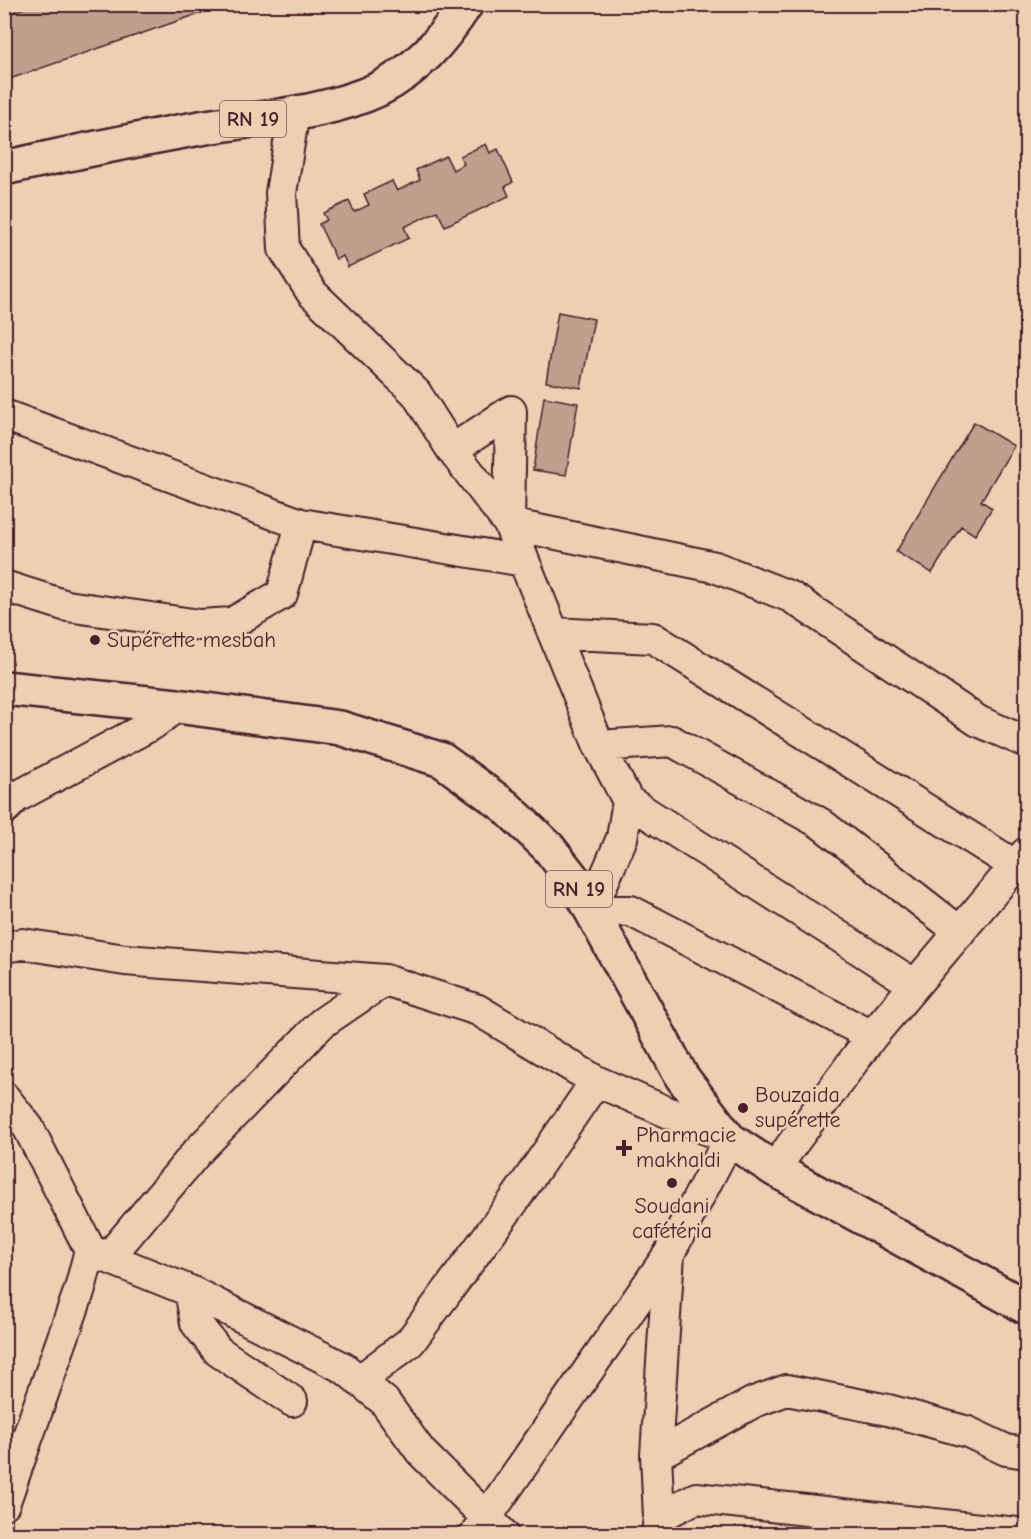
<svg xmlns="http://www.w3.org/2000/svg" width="1031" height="1539" viewBox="0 0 1031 1539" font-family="'Comic Neue',sans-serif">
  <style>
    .building { fill: #bf9f8d; stroke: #4a1f2b; stroke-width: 1.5 }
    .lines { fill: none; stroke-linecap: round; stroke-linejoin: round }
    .minor-casing { stroke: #4a1f2b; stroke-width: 34 }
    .secondary-casing { stroke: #4a1f2b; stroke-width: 38 }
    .primary-casing { stroke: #4a1f2b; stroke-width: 38 }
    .minor { stroke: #edd0b3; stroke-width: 30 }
    .secondary { stroke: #edd0b3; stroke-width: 33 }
    .primary { stroke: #edd0b3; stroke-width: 33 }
    .poi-dot { fill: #4a1f2b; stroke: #edd0b3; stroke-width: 2 }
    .labels { text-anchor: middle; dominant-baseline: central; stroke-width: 5; stroke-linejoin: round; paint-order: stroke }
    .shield { fill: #edd0b3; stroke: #7b5454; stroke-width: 1.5 }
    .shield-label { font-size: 21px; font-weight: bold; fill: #4a1f2b }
    .poi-label { font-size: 22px; fill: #4a1f2b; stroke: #edd0b3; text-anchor: start }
  </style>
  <rect width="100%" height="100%" fill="#edd0b3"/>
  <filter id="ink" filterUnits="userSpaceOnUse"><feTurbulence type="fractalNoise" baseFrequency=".0167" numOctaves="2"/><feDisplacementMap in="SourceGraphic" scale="12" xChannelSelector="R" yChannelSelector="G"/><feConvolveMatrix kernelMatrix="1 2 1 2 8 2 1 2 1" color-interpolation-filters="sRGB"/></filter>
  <g filter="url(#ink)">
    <path class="building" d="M36 4H227L4 81V15Z
      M486 144 490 153 498 149 513 182 505 187 509 196 445 226 437 211 404 227 409 238 348 267 343 256 336 259 319 224 327 220 323 213 349 201 354 212 369 205 364 194 392 181 397 191 420 180 416 170 446 156 453 170 464 164 460 156Z
      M558 312 594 319 581 388 546 382Z
      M544 397 578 403 566 475 533 470Z
      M974 422 1014 446 981 501 992 508 975 535 961 526 932 573 896 552Z"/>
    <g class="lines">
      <g class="minor-casing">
        <path id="minor" d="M294 112 281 193 284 249 312 293 416 393 452 450
          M511 411 509 524 452 450Z
          M4 415 301 524 524 561
          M4 586 67 606 200 625 232 623 282 594 301 524
          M553 633 653 638 1016 866 1026 869
          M599 746 672 741 820 823 960 932
          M11 800 153 724 177 706
          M628 801 622 838 591 910 631 911 872 1036
          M4 947 23 944 125 960 385 980 322 1023 198 1151 108 1258
          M385 980 478 1010 596 1081 729 1139 669 1254 475 1534
          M915 985 628 801 599 746 509 524 715 567 791 597 978 721 1026 742
          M4 1097 28 1127 90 1250 80 1289 4 1504
          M774 1169 872 1036 1026 853
          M91 1251 190 1291 344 1368 384 1401 421 1452 503 1534
          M190 1291 196 1323 218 1351 292 1401
          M359 1381 410 1342 513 1202 596 1081
          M656 1455 754 1402 787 1390 888 1410 968 1432 1006 1450 1026 1453
          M659 1517 696 1498 1026 1534
          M657 1534 659 1517 656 1455 669 1254"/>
      </g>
      <g class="secondary-casing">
        <path id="secondary" d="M4 794 11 800 4 807"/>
      </g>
      <g class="primary-casing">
        <path id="primary" d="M4 168C71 153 138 139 206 127 261 118 329 113 379 89 418 69 442 41 466 4
          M4 688 177 706 340 728 442 760 505 806 548 847 577 884 682 1077 729 1139 774 1169 1026 1307"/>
      </g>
      <use href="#minor" class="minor"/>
      <use href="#secondary" class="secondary"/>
      <use href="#primary" class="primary"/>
    </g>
  </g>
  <g class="poi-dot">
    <circle cx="95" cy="640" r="6"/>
    <circle cx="743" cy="1108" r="6"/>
    <path d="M621 1139h6v6h6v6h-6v6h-6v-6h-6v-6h6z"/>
    <circle cx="672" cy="1183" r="6"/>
  </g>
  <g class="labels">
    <g class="shield">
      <rect x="220" y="101" width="66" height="36" rx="4.5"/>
      <rect x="546" y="871" width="66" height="36" rx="4.5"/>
    </g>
    <g class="shield-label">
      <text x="253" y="119">RN 19</text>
      <text x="579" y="889">RN 19</text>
    </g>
    <g class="poi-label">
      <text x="107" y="640">Supérette mesbah</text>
      <text x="755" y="1095">Bouzaida<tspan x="755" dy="25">supérette</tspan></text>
      <text x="636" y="1135">Pharmacie<tspan x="636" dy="25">makhaldi</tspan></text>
      <text x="672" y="1206" text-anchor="middle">Soudani<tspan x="672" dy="25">cafétéria</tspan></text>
    </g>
  </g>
  <rect width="1031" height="1539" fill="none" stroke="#edd0b3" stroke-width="24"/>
  <rect x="12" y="12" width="1007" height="1515" fill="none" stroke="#4a1f2b" stroke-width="2" filter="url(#ink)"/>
</svg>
